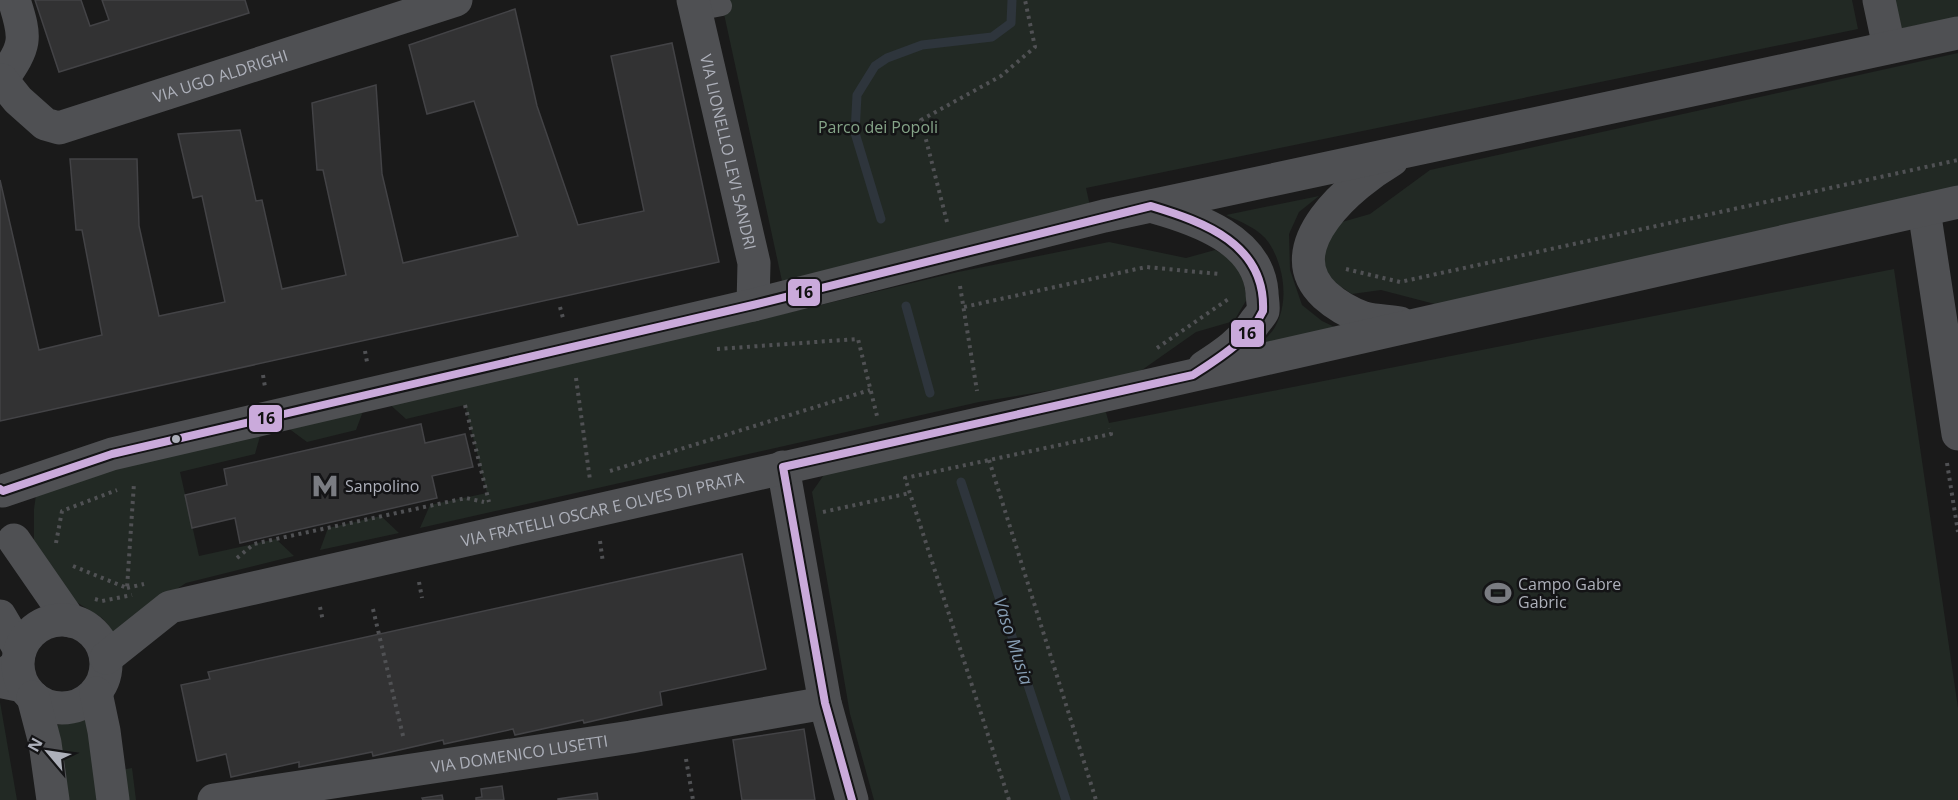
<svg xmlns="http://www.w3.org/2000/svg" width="1958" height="800" viewBox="0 0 1958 800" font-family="'Open Sans',sans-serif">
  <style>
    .green { fill: #222924 }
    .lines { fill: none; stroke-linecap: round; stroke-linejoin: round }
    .stream { stroke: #2e353c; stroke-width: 9 }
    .building { fill: #323233; stroke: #434346; stroke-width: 1.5 }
    .path { stroke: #505154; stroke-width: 4; stroke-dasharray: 3 4.5; stroke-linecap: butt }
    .service { stroke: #4f5053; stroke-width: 20 }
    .minor { stroke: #4f5053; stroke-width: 33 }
    .bus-1-casing { stroke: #141416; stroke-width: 12 }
    .bus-1 { stroke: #caaadb; stroke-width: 8 }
    .bus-dot { fill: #adb0ba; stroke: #141416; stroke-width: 2 }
    .labels { text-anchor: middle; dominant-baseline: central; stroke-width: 5; stroke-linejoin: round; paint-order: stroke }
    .street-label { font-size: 16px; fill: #adb0ba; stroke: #141416 }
    .park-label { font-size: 16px; fill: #85a488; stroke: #141416 }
    .poi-label { font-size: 16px; fill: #adb0ba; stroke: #141416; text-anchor: start }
    .water-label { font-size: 18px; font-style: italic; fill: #869db3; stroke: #141416 }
    .line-badge { stroke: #141416; stroke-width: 2 }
    .pale-badge-label { font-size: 16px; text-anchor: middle; font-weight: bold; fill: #111 }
  </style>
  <rect width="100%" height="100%" fill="#1a1a1a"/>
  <path class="green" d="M721 0H1852L1858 29 1086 188 1090 206 782 281Z
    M1893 0H1958V17L1899 29Z
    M1958 53V192L1454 309 1381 290 1352 294C1329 279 1322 274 1323 245L1342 222 1370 214 1430 170Z
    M1319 196 1299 212 1289 234 1290 270 1302 305 1322 321 1343 331 1254 350C1261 342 1272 334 1276 325 1289 301 1284 266 1269 243 1260 229 1241 222 1226 215Z
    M1109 242 1186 258 1215 250 1240 264 1247 299 1234 321 1196 332 1132 377 979 402 420 528 430 505 487 493 465 405 406 419 386 401 733 326 958 272Z
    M1894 269 1958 708V800H874L850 714 812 492 828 469 1105 409 1109 423Z
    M365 406 356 430 307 442 284 425Z
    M262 429 255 454 180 472 199 556 276 539 294 556 186 583 152 605 117 636 102 618 57 590 34 544V509L36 495 106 465Z
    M381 516 399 533 320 550 328 528Z
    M0 702 17 800H0Z
    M89 717 100 800H65L54 726Z
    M132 768 136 800H120L116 771Z"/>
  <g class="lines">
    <path class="stream" d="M881 219 855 133 857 95 875 66 887 58 922 45 992 37 1011 23 1012 0
      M906 306 930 393
      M961 482 1066 800"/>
  </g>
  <path class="building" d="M35 0H81L90 26 109 20 102 0H245L249 13 59 72Z
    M515 9 537 106 578 225 644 211 611 56 672 43 719 262 0 421V180L39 350 102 335 82 230H76L70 159H137L139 226 159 316 225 302 202 196 193 198 178 134 240 130 256 201 262 200 282 289 346 275 323 170H317L312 103 376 85 382 174 403 263 518 236 474 101 427 114 409 45Z
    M421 424 425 443 465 434 473 467 432 476 437 498 240 543 235 518 192 528 185 495 227 485 224 469Z
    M742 554 766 669 660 692 662 705 584 723 583 720 515 735 513 729 444 744 443 740 373 756 372 752 299 767V762L231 777 226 754 197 761 181 685 210 679 208 672Z
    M804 729 815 800H742L733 740Z
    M502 786 504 800H476V798L482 797 481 789Z
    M597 793 598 800H558V799Z
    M442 795 443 800H423L422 798Z"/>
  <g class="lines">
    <path class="path" d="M947 222 921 120 1001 76 1035 47 1025 0
      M1346 269 1400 282 1958 160
      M960 286 977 391
      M560 307 563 318
      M964 307 1146 267 1219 274
      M1157 348 1230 298
      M717 349 858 339 877 416
      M365 351 367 362
      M263 375 265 387
      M576 378 590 480
      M465 405 489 502
      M989 460 1096 800
      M1947 463 1958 532
      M610 471 870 390
      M823 512 910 493
      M600 541 603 563
      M56 543 62 511 117 490
      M237 558 254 544 276 539 466 498 484 502
      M73 566 127 588 134 483
      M419 582 422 598
      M127 588 144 584
      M95 599 102 601 132 595
      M320 607 323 621
      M373 609 404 740
      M686 759 693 800
      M1009 800 905 478 1111 434 1110 428"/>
    <path class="service" d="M696 11 722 6
      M0 670 19 655
      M0 688 29 694"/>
    <g class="minor">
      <path id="s1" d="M693 0 754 263 753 305"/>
      <path d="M1879 0 1889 47"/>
      <path d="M2 80C26 45 27 40 14 0"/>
      <path id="s2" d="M0 81 2 80 18 100 45 124 59 128 456 0"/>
      <path d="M1392 160C1353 183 1274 247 1325 295 1335 304 1350 313 1364 318 1375 321 1388 321 1400 323"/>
      <path d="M1154 207C1197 219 1258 240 1262 292 1262 298 1264 306 1263 311 1262 314 1257 319 1255 322 1242 342 1224 354 1204 367"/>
      <path d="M1924 210 1958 434"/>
      <path d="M783 467 825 703 852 800"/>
      <path d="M3 491 112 454 753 305 1104 216 1958 33"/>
      <path d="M14 540 70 621"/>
      <path d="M0 616 20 650"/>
      <circle cx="62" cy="664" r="44"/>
      <path id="s3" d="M106 658 170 607 1958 202"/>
      <path d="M96 693 104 731 113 800"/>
      <path d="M33 697 45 743 53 800"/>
      <path id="s4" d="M214 800 631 737 825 703"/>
    </g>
    <g class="bus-1-casing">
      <path id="bus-1" d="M0 489 3 491 112 454 753 305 1151 206C1204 222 1266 244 1263 311 1249 340 1219 358 1193 375L783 467 825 703 852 800"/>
    </g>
    <use href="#bus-1" class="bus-1"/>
  </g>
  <defs>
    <g id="metro-bare" transform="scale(2.07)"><path d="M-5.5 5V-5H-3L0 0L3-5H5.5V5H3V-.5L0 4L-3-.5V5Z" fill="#7a7c82" stroke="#141416" stroke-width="2.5" paint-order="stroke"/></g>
    <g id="stadium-bare" transform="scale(2.07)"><path d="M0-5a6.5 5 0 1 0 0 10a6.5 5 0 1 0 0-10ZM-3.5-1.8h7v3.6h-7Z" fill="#7a7c82" stroke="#141416" stroke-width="2.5" paint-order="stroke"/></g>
  </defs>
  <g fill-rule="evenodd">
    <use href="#metro-bare" x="325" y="486"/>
    <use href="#stadium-bare" x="1498" y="593"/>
  </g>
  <circle class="bus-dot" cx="176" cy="439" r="5"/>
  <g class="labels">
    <g class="street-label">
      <text stroke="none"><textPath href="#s2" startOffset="248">VIA UGO ALDRIGHI</textPath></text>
      <text stroke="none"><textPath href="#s1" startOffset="156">VIA LIONELLO LEVI SANDRI</textPath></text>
      <text stroke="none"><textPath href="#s3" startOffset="525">VIA FRATELLI OSCAR E OLVES DI PRATA</textPath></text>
      <text stroke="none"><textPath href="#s4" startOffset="309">VIA DOMENICO LUSETTI</textPath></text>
    </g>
    <g class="park-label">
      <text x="878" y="127">Parco dei Popoli</text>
    </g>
    <g class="poi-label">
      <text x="345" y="486">Sanpolino</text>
      <text x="1518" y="584">Campo Gabre<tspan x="1518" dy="18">Gabric</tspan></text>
    </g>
    <g class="water-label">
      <text transform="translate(1014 641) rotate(72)">Vaso Musia</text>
    </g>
  </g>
  <g class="line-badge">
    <rect x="787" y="278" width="34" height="29" rx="6" fill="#caaadb"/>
    <rect x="1230" y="319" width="35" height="29" rx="6" fill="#caaadb"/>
    <rect x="248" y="404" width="35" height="29" rx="6" fill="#caaadb"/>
  </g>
  <g class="pale-badge-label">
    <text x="804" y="298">16</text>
    <text x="1247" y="339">16</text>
    <text x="266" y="424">16</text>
  </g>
  <g transform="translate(48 752) rotate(299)" stroke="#141416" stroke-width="4.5" paint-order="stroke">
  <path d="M0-4.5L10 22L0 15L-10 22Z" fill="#adb0ba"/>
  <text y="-9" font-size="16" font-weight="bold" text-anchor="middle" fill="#adb0ba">N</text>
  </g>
</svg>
